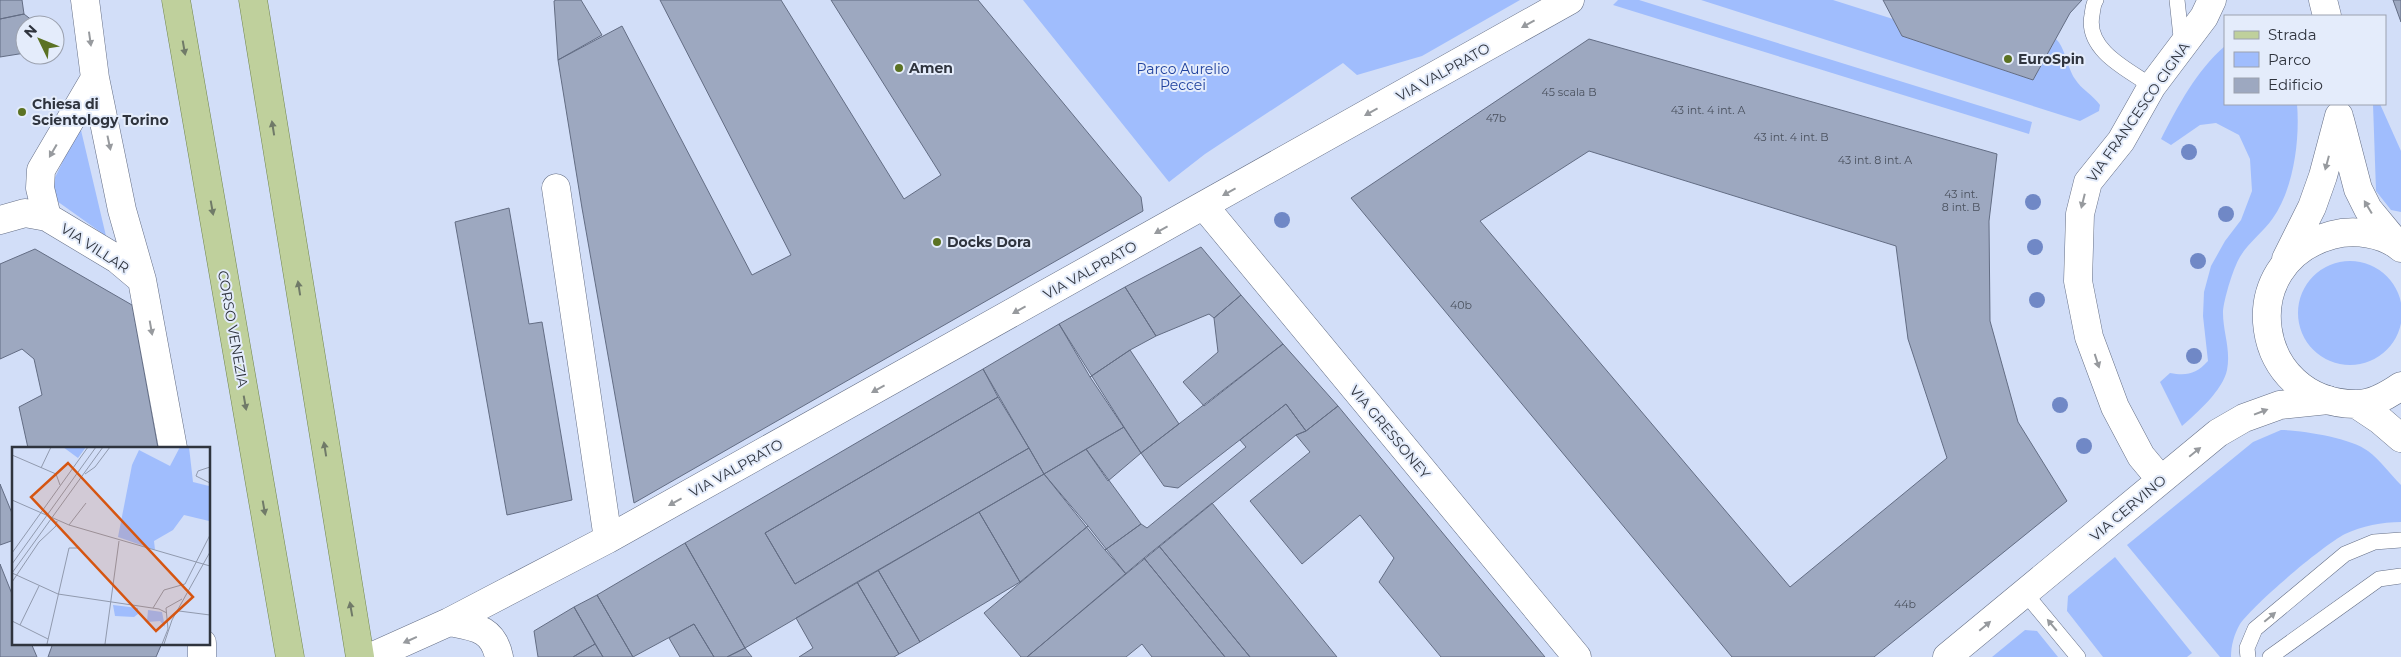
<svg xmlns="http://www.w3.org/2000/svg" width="2401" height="657" viewBox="0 0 2401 657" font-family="Montserrat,sans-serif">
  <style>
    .green { fill: #a0bdfd }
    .building { fill: #9da8c0; stroke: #636d84; fill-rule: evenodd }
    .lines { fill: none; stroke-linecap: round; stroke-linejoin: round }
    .lane-casing { stroke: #656f86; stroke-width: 16 }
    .street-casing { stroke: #656f86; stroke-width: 29 }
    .secondary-casing { stroke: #656f86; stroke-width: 29 }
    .primary-casing { stroke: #718550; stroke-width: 29 }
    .lane { stroke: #fff; stroke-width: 15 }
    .street { stroke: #fff; stroke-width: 28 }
    .secondary { stroke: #fff; stroke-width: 28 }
    .primary { stroke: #bfd09c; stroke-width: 28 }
    .tree { fill: #7088c6 }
    .oneway { fill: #979a9e }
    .oneway2 { fill: #707a68 }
    .poi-dot { fill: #5b7223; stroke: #e4ecfb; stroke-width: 2 }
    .labels { text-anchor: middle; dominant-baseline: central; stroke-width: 4; stroke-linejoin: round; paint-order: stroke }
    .number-label { font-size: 11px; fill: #4a515e }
    .poi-label { font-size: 14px; font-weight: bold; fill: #2f343e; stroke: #e4ecfb; text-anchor: start }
    .park-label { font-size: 14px; fill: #20429e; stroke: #e4ecfb }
    .street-label { font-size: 14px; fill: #2f343e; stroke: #e4ecfb }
    .inset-road { fill: none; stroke: #919aae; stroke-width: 1 }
    .view { fill: #d65511; fill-opacity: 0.15; stroke: #d65511; stroke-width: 2.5 }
    .inset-edge { fill: none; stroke: #2f343e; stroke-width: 2.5 }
  </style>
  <rect width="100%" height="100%" fill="#d2def8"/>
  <path class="green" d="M1023 0H1520L1422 56 1357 75 1343 63 1205 154 1169 182Z
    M1618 0H1639L2032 122 2029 134 1613 5Z
    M1701 0H1833L1893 19 1902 36 2033 80 2056 39C2065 47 2067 67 2075 79 2081 89 2093 95 2100 105L2099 111 2080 121Z
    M2225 46V104H2297C2300 139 2294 188 2273 218 2261 235 2244 245 2236 265 2231 276 2223 303 2223 313 2223 332 2231 350 2227 370 2223 390 2197 413 2182 426L2160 382 2170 373C2187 376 2196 374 2208 361L2203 316 2204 292 2211 266 2225 241 2241 220 2252 191 2250 159 2239 135 2216 123 2200 125 2171 145 2161 139C2178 106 2196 71 2225 46Z
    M2373 104H2380L2401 151V212L2391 210 2376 191Z
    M80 126 106 236 47 194Z
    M2298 313a52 52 0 1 1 104 0a52 52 0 1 1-104 0Z
    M2281 430C2301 430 2352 438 2368 451 2380 460 2390 474 2401 485V522C2382 522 2362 526 2345 534 2322 546 2255 603 2240 624 2234 635 2231 645 2231 657H2220L2127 545 2253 442Z
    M2115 557 2192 653 2187 657H2103L2067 611 2068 596Z
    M2025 630 2037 631 2058 657H1992Z"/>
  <path class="building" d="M0 0H22L24 14 0 19Z
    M556 0H581L602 35 558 60 554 1Z
    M660 0H781L904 199 941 175 831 0H978L1141 197 1143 211 634 503 582 208 558 60 622 26 752 275 791 255Z
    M1883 0H2082L2070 13 2033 80 1902 36Z
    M2393 0H2401V22Z
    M24 14 38 25H25V53L0 57V19Z
    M1589 39 1997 154 1989 221 1990 321 2018 422 2067 501 1874 657H1732L1351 198ZM1589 151 1896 246 1908 339 1947 458 1790 587 1480 221Z
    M509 208 529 324 542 322 572 500 507 515 455 222Z
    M1201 247 1241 295 1214 318 1209 314 1156 336 1125 287Z
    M35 249 132 305 158 448H28L19 407 42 395 34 359 22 349 0 359V264Z
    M1125 287 1156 336 1130 350 1090 377 1059 324Z
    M1241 295 1283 344 1204 406 1183 382 1218 352 1214 318Z
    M1059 324 1124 427 1044 474 983 369Z
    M1283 344 1338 406 1306 431 1286 404 1178 488 1164 486 1141 453Z
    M1130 350 1179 424 1141 453 1090 377Z
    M983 369 998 397 765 533 795 584 1029 448 1044 474 745 648 685 543Z
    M998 397 1029 448 795 584 765 533Z
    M1286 404 1306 431 1296 435 1126 574 1105 550 1141 524 1147 528 1246 447 1240 440Z
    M1338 406 1545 657H1441L1379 582 1394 558 1360 515 1302 564 1250 501 1310 452 1296 435 1306 431Z
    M1124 427 1141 453 1108 481 1086 449Z
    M1086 449 1141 524 1105 550 1044 474Z
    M1044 474 1088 526 1020 582 979 512Z
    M0 484 14 518V540L0 545Z
    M1212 503 1337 657H1250L1159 546Z
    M979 512 1020 582 920 642 878 570Z
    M1088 526 1126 574 1027 657H1021L984 613Z
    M685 543 745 648 727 657H714L694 624 633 657 597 595Z
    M1159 546 1250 657H1225L1144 558Z
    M1144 558 1225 657H1152L1142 644 1126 657H1027Z
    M0 564 14 599V643H31L37 657H0Z
    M878 570 920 642 899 654 857 582Z
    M857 582 899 654 894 657H799L813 648 796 618Z
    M597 595 633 657H603L574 607Z
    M574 607 595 644 573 657H538L534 631Z
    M694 624 714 657H680L669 638Z
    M53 643H162L156 657H48Z
    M595 644 603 657H573Z
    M745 648 752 657H727Z"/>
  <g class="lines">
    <g class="lane-casing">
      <path id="lane" d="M2096 0C2093 4 2093 9 2092 15 2085 50 2128 70 2152 86
        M2177 0 2182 46
        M2025 593 2078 657
        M2248 657 2247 648 2255 629 2345 554 2374 542 2401 540
        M2270 657 2379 579 2401 576"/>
    </g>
    <g class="street-casing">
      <path id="street" d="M85 0 95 78 122 210 142 280 173 448
        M556 188 608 539
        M1204 206 1577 657
        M47 217 40 188 41 170 95 78
        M0 220 25 213 47 217 117 259 142 280
        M2161 480 2141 456 2115 407 2089 337 2078 281 2080 214 2088 182 2121 141 2152 86 2204 17 2212 0
        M449 622C475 627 493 628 499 657
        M202 643V657
        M371 657 449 622 608 539 1570 0
        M1947 657 2218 433 2244 418 2280 405 2328 400"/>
    </g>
    <g class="secondary-casing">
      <path id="secondary" d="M2323 0 2327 16
        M2340 120 2358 189 2368 209 2397 244
        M2401 248C2384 233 2354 229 2332 235 2232 262 2253 403 2355 404 2372 405 2388 395 2401 386
        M2286 259 2312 207 2323 176 2339 116
        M2356 404 2380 420 2401 438"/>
    </g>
    <g class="primary-casing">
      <path id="primary" d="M176 0 290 657
        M253 0 360 657"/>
    </g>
    <use href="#lane" class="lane"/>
    <use href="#street" class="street"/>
    <use href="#secondary" class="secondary"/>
    <use href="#primary" class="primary"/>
  </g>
  <g class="tree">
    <circle cx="2189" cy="152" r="8"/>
    <circle cx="2033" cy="202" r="8"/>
    <circle cx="2226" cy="214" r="8"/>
    <circle cx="1282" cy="220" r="8"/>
    <circle cx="2035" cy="247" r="8"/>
    <circle cx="2198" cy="261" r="8"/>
    <circle cx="2037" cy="300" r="8"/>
    <circle cx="2194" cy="356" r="8"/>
    <circle cx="2060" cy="405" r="8"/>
    <circle cx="2084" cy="446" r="8"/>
  </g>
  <defs><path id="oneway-solid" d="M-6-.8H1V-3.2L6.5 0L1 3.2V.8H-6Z" transform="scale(1.25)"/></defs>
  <g class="oneway">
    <use href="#oneway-solid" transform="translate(1528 24) rotate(151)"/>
    <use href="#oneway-solid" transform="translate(90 39) rotate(82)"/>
    <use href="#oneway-solid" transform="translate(1371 112) rotate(151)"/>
    <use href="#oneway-solid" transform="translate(109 143) rotate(78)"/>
    <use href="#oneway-solid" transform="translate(53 151) rotate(120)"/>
    <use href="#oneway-solid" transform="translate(2327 163) rotate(105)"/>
    <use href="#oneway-solid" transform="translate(1229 192) rotate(151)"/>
    <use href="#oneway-solid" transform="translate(2083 201) rotate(104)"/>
    <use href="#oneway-solid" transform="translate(2368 207) rotate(-121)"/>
    <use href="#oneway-solid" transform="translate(1161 230) rotate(151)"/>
    <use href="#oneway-solid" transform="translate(1019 310) rotate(151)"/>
    <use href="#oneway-solid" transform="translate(151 328) rotate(80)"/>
    <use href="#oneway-solid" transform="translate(2097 361) rotate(72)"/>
    <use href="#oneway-solid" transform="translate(878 389) rotate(151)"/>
    <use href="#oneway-solid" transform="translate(2261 412) rotate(-21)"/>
    <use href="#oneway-solid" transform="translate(2195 452) rotate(-39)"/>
    <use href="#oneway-solid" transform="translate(675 502) rotate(151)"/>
    <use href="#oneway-solid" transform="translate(2270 617) rotate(-40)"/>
    <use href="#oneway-solid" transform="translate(2052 625) rotate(-130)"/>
    <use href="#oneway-solid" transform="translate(1985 626) rotate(-40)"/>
    <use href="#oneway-solid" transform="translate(410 640) rotate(156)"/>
  </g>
  <g class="oneway2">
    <use href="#oneway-solid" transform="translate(184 48) rotate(80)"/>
    <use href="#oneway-solid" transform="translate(273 128) rotate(-99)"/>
    <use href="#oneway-solid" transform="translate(212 208) rotate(80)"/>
    <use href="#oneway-solid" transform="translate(299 288) rotate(-99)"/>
    <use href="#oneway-solid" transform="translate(245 403) rotate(80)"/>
    <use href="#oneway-solid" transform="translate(325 449) rotate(-99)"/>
    <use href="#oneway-solid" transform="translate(264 508) rotate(80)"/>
    <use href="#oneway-solid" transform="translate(351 609) rotate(-100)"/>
  </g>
  <g class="poi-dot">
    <circle cx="2008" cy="59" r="5"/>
    <circle cx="899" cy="68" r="5"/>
    <circle cx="22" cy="112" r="5"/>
    <circle cx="937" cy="242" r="5"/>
  </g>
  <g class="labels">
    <g class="number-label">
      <text x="1569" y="92">45 scala B</text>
      <text x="1708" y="110">43 int. 4 int. A</text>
      <text x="1496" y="118">47b</text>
      <text x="1791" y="137">43 int. 4 int. B</text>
      <text x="1875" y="160">43 int. 8 int. A</text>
      <text x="1961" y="194">43 int.<tspan x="1961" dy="13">8 int. B</tspan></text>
      <text x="1461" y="305">40b</text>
      <text x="1905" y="604">44b</text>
    </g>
    <g class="poi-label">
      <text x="2018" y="59">EuroSpin</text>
      <text x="909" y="68">Amen</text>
      <text x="32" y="104">Chiesa di<tspan x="32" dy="16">Scientology Torino</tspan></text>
      <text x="947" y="242">Docks Dora</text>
    </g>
    <g class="park-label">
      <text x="1183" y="69">Parco Aurelio<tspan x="1183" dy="16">Peccei</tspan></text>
    </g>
    <g class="street-label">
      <text transform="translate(1443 72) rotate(-29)">VIA VALPRATO</text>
      <text transform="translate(2138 112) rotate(-55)">VIA FRANCESCO CIGNA</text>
      <text transform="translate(95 248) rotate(33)">VIA VILLAR</text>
      <text transform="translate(1090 270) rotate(-29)">VIA VALPRATO</text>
      <text transform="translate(233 329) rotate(80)">CORSO VENEZIA</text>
      <text transform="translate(1390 432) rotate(50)">VIA GRESSONEY</text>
      <text transform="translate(736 468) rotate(-29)">VIA VALPRATO</text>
      <text transform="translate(2128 508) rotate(-40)">VIA CERVINO</text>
    </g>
  </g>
  <g transform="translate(12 447)">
    <rect width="198" height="198" fill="#d2def8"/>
    <path d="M51 0H74L66 11ZM168 0H177L181 35 197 39V74L172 68 161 83 142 94 143 103 106 90 120 18 127 3 158 19ZM101 158 126 161V167L122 170 103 169ZM136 163 150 165 153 180 148 174 135 175Z" fill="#a0bdfd"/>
    <path class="inset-road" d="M0 8 44 27 48 38M198 20 186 24 184 29 198 36M29 21 39 0M73 27 83 20 98 0M0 53 57 78 198 119M57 78 74 56M0 106 76 0M0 117 84 0M0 126 46 147 147 162 155 166M0 126 91 0M0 135 27 95 44 79 45 74M141 161 152 143 173 137 198 88M167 164 198 168M0 174 36 192M8 178 27 139M35 197 57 101H67M93 197 107 94M150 197 156 182 154 161 170 152M152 197 160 173 198 105"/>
    <path class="view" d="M56 16 181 150 144 184 19 50Z"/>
    <rect width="198" height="198" class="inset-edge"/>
  </g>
  <rect x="2224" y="15" width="162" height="90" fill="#e4ecfb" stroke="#9ca2af"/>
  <rect x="2234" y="31" width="25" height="8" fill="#bfd09c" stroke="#9ca2af"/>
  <text x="2268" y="40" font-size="15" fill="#2f343e">Strada</text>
  <rect x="2234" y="52" width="25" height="15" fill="#a0bdfd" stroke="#9ca2af"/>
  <text x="2268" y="65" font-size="15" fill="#2f343e">Parco</text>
  <rect x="2234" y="78" width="25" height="15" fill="#9da8c0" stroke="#9ca2af"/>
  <text x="2268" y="90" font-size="15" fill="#2f343e">Edificio</text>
  <g transform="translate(40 40) rotate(313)"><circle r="24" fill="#e4ecfb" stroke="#9ca2af"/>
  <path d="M0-4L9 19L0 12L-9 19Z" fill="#5b7223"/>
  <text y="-8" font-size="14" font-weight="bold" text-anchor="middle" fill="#2f343e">N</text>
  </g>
</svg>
